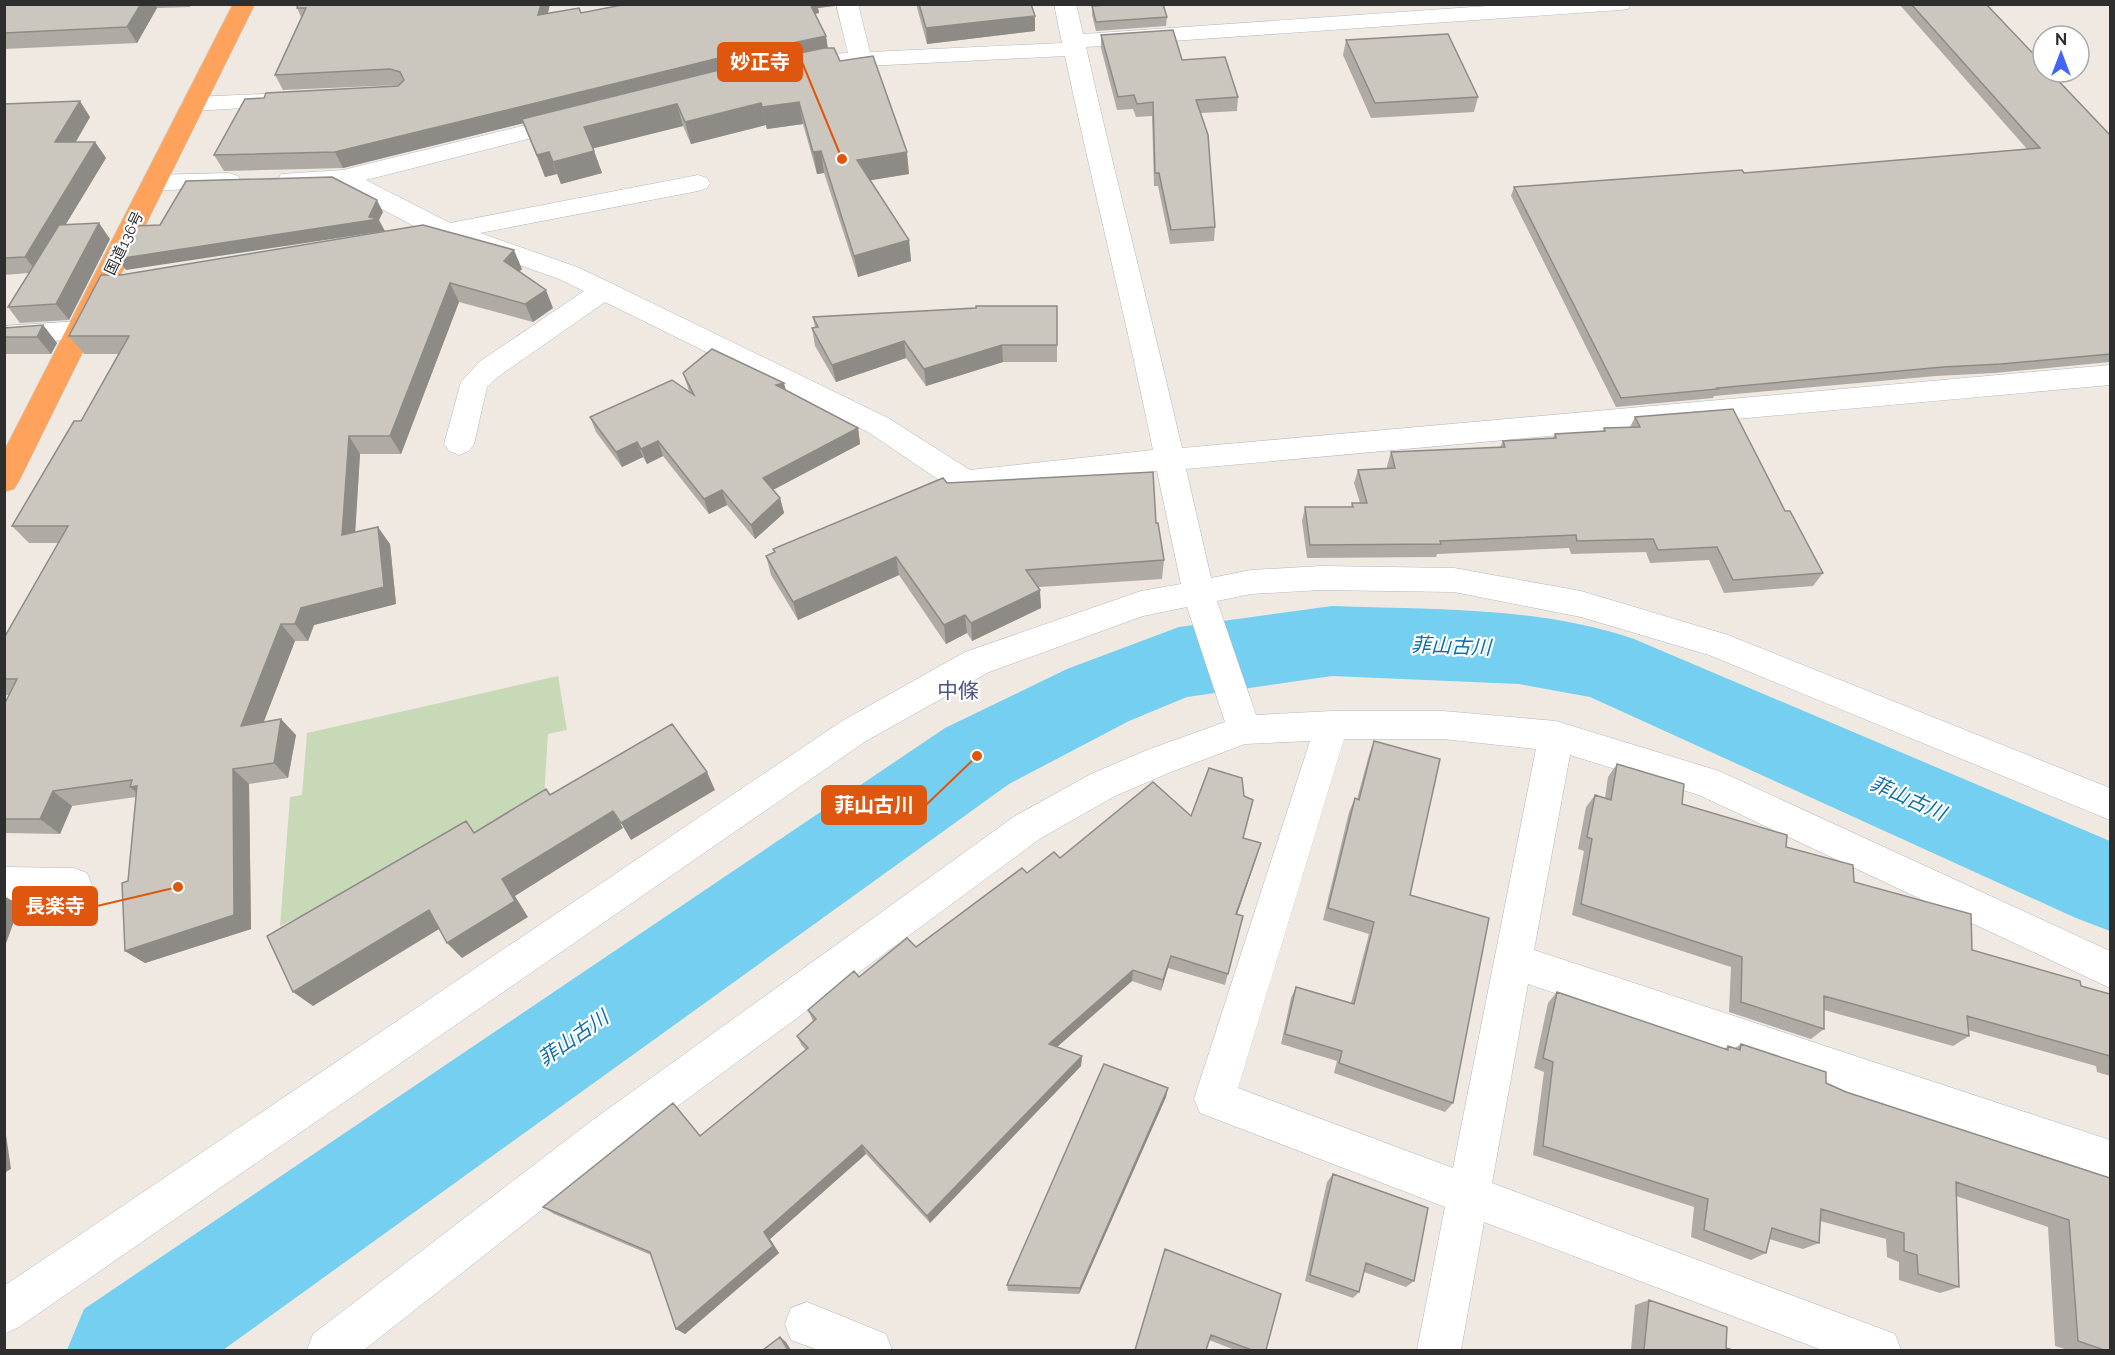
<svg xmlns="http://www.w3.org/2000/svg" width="2115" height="1355" viewBox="0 0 2115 1355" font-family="Raleway,'Noto Sans JP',sans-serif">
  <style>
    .cemetery { fill: #c8d9b8 }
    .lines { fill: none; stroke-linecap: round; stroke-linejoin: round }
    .river { fill: #75cff0; fill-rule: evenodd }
    .minor-casing { stroke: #b4b7c1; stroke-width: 1 }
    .highway-casing { stroke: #c9c9c9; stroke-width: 1 }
    .minor { fill: #fff; fill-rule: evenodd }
    .highway { fill: #ffa35c; fill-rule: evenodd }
    .wall { fill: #afaba4 }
    .shaded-wall { fill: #8e8b86 }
    .building { fill: #cbc7bf; stroke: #8e8b86; stroke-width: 1.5 }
    .labels { text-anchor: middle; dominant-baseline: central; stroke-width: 4.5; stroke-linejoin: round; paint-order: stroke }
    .far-street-label { font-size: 15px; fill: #2e2e2e; stroke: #fff }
    .water-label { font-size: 20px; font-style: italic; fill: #0d6fa3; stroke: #fff }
    .quarter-label { font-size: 21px; fill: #4d5680; stroke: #fff }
    .leader { fill: none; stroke: #df570e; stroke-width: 2 }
    .callout-dot { fill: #df570e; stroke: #fff; stroke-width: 2 }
    .callout { fill: #df570e; stroke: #df570e; stroke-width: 2 }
    .callout-label { font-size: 20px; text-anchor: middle; font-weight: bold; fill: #fff }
  </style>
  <rect width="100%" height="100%" fill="#efe9e1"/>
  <path class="cemetery" d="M558 676 567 730 548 734 544 799 280 926 290 797 302 795 307 733Z"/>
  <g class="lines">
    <path class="river" d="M1332 606C1432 610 1537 606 1634 639L2110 841V931L2076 918 1590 697 1519 684 1332 676 1187 697 1129 721 1009 784 223 1350H67L84 1309 945 728 1067 669 1179 627Z"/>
    <g class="minor-casing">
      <path id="minor" d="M836 4H858L870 52 1062 43 1054 4H1076L1083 34 1516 4H1630L1628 9 1620 10 1086 47C1116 181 1151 314 1182 448L2110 365V385L1186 469 1211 578 1251 570 1321 566 1454 568 1581 591 1728 635 2110 788V820L1709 655 1581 617 1454 592 1321 590 1251 594 1217 601 1256 715 1332 711H1443L1556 721 1719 771 2110 951V988L1699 795 1570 755 1534 950 2110 1140V1181L1528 984 1492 1183 1879 1328 1895 1334 1901 1350H1822L1484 1222 1461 1350H1417L1445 1207 1200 1113 1194 1099 1310 741 1245 744 1171 772 1115 796 1041 838 618 1150 364 1350H307L313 1334 590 1122 1015 816 1091 774 1147 750 1225 722 1187 607 1143 616 989 672 866 741 19 1327 4 1334V1286L842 721 965 652 1141 591 1181 584 1157 471 968 492 942 482 868 432 605 302 499 376 487 387 474 444 469 451 459 455 449 451 444 444 461 382 479 362 584 291 559 279 425 232 339 186 290 187 281 184 278 179 281 174 343 170 571 114 579 116 583 121 579 126 366 180 450 223 698 175 707 178 710 183 707 188 698 191 480 233 577 267 613 284 888 418 970 470 1153 450C1126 318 1093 188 1065 56L827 68 796 74 788 72 785 67 788 62 827 54 848 53ZM1344 739H1443L1536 749 1453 1168 1238 1088Z
        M287 93 295 95 299 100 295 105 193 111 185 109 181 104 185 99 193 97Z
        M229 173 238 176 241 181 238 186 153 191 144 188 141 183 144 178 153 175Z
        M81 321 91 323 95 330 91 337 81 339 4 344V326Z
        M4 867 74 868 87 873 92 885 87 897 74 902 4 901Z
        M807 1302 886 1334 892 1350H818L791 1340 785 1324 791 1308Z"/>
    </g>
    <g class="highway-casing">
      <path id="highway" d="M233 4H255L19 481 14 489 4 492V451Z"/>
    </g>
    <use href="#minor" class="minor"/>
    <use href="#highway" class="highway"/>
  </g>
  <path class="wall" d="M4 4H192L190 7 157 8 137 43 4 49Z
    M550 4 548 14 834 6 818 8 819 13 815 14 826 36 828 48 840 61 909 174 870 180 909 240 911 261 858 277 824 173 817 174 803 124 767 129 766 125 691 144 683 126 593 148 602 173 561 184 557 174 545 177 523 123 343 168 224 171 214 155 264 98 399 85 283 90 275 75 301 17 297 8Z
    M916 4H1031L1035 16V31L927 44Z
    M1899 4H1986L2110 135V362L1994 373 1936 376 1714 396 1713 398 1616 407 1511 196 1514 187 1744 173 2027 149Z
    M1092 6 1167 17 1166 26 1096 31 1092 15Z
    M1101 35 1182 60 1238 97 1237 111 1201 113 1215 227 1214 241 1170 244 1158 186H1154L1152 116 1136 117 1133 109 1117 110 1101 48Z
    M1346 40 1478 97 1474 112 1371 118 1343 55Z
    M4 104 90 117 76 142H95L106 158 65 225 110 239 69 320 20 323 8 307 29 273 4 275Z
    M522 269 519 271 553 308 533 322 459 302 401 454H360L355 532 390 544 396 604 314 625 308 641H295L263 722 296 735 288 778 249 784 251 929 145 963 125 951 128 881 136 797 72 806 60 834 4 833V705L9 695H4V638L58 543H29L12 526 81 421 118 354H84L69 336Z
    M1057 306V362H1003L926 386 906 358 836 382 815 346 812 328H815L813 317Z
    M43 325 57 343 51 354H4V328Z
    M683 373 786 391 858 428 860 444 773 490 780 498 784 513 755 539 727 505 709 514 663 456 647 464 643 457 622 467 596 432 590 417 689 391Z
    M1635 417 1785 511 1823 573 1813 586 1724 593 1709 560 1650 563 1646 552 1571 554 1569 548 1437 554 1436 557 1307 558 1302 521 1305 507H1351L1352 503H1360L1354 483 1358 470 1387 468V466L1391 452 1500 447 1503 441 1553 438 1555 434 1603 431 1604 428 1630 427Z
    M947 483 1156 523 1164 560 1162 579 1039 587 1041 608 972 641 967 633 946 644 899 575 798 620 771 575 766 556 774 552 773 549Z
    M1374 741 1410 895 1453 1103 1445 1112 1334 1073 1337 1061 1281 1044 1291 998 1296 987 1351 1003 1369 934 1323 920 1349 812 1355 798 1357 799 1369 755Z
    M1617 764 1682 804 1786 847 1854 882 1972 950 2081 986 2110 994V1076L2097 1072 2096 1066 1968 1030 1969 1036 1953 1046 1824 1010V1029L1811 1039 1729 1012 1731 967 1572 915 1584 851 1578 849 1586 807 1595 795 1605 798 1608 777Z
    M1191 816 1243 838 1257 856 1237 914 1243 916 1225 985 1168 968 1161 991 1132 981 1057 1047 1082 1056 1081 1066 930 1223 866 1154 770 1239 779 1253 685 1334 676 1329 651 1255 554 1214 543 1207 700 1136 806 1050 802 1046 797 1036 813 1021 808 1010 859 977 916 947 1027 873 1060 858Z
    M1557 992 1724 1049 1728 1046 1735 1048 1741 1044 1846 1092 2110 1178V1350H2068L2055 1346 2048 1227 1956 1196 1959 1287 1940 1293 1899 1280V1262L1887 1257 1886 1239 1820 1221 1819 1243 1803 1249 1769 1239 1766 1253 1751 1260 1691 1237 1694 1207 1533 1155 1544 1072 1534 1068 1548 1003Z
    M1168 1088 1166 1097 1079 1294 1008 1291 1007 1285Z
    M1333 1174 1414 1281 1406 1287 1364 1272 1359 1292 1353 1298 1305 1281 1327 1182Z
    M1165 1249 1266 1350H1235L1209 1340Z
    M1649 1300 1726 1348 1733 1350H1631L1635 1305Z"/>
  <path class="shaded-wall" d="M141 4H155L157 8 137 43 127 27Z
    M541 4H550L543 31 538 15Z
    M809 4H835L834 6 818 8 819 13 810 15Z
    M1035 16V31L927 44 926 28Z
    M826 36 828 52 718 75 343 168 335 152 715 59Z
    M80 101 90 117 66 158 55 142Z
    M799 102 803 124 767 129 762 107Z
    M761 103 766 125 691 144 685 122Z
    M677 104 683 126 591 149 584 127Z
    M95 142 106 158 37 272 25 257Z
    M594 151 602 173 561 184 553 162Z
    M821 151 824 173 817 174 813 152Z
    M549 152 557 174 545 177 537 155Z
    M907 152 909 174 860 182 857 160Z
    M377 200 383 212 379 220 385 231 126 270 117 259 369 217Z
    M99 223 110 239 69 320 56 304Z
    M909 240 911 261 858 277 854 256Z
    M514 250 522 269 512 279 504 261Z
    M450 283 459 302 401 454 390 436Z
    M546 290 553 308 533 322 525 304Z
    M43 325 57 343 51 354 37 337Z
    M904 341 906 358 836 382 832 365Z
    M1002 345 1003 362 926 386 924 369Z
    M784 383 788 398 776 385Z
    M858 428 860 444 767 493 763 478Z
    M349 436 360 454 354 552 342 535Z
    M658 441 663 456 647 464 641 449Z
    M637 442 643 457 622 467 616 452Z
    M722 490 727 505 709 514 704 499Z
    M780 498 784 513 755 539 751 525Z
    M378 527 390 544 396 604 314 625 308 641 295 624 301 608Z
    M896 557 899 575 798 620 793 602Z
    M1040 590 1041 608 972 641 971 623Z
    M965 615 967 633 946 644 944 625Z
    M281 624 295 641 256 742 241 726Z
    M281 719 296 735 288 778 274 763Z
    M233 769 249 784 251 929 145 963 125 951Z
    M707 772 715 790 631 840 621 823Z
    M137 786 148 802 130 787Z
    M53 791 72 806 60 834 40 819Z
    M613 811 623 828 515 896 528 917 462 958 447 943 502 879Z
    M1261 843 1257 856 1233 926 1236 914Z
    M4 896 20 905 4 949Z
    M429 910 444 926 313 1006 293 992Z
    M1171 956 1168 968 1161 991 1163 980Z
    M1133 970 1132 981 1049 1054V1044Z
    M1082 1056 1081 1066 930 1223 927 1216Z
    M1168 1088 1166 1097 1079 1294 1080 1288Z
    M4 1121 11 1169 4 1173Z
    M862 1145 866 1154 770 1239 779 1253 685 1334 676 1329 764 1232Z
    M780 1337 786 1342 791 1350H788Z"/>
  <path class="building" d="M4 4H141L127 27 4 33Z
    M298 4H541L538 15 579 8 581 13 627 4H810L826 36 715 59 335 152 214 155 245 99 264 98 266 93 398 86 404 80 400 72 390 69 275 75 306 8H297Z
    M919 4H1031L1035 16 926 28Z
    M1122 4H1163L1167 17 1096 22 1092 6Z
    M1911 4H1986L2043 64V72H2050L2110 135V354L2001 364 1943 367 1717 388 1718 389 1621 398 1514 187 1742 170 1744 173 2040 148Z
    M1173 30 1182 60 1225 57 1238 97 1196 100 1208 135 1215 227 1171 230 1159 173H1155L1153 102 1137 104 1134 95 1118 97 1101 35Z
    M1448 34 1478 97 1375 103 1346 40Z
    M824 48H834L840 61 873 56 907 152 857 160 909 240 854 256 821 151 813 152 799 102 762 107 761 103 685 122 677 104 584 127 594 151 553 162 549 152 537 155 522 119 715 71Z
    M80 101 55 142H95L25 257 4 258V104Z
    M332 177 377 200 369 217 379 219 117 259 134 226 160 225 186 181Z
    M99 223 56 304 8 307 59 225Z
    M423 225 514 250 504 261 546 290 525 304 450 283 390 436H349L342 535 378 527 384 587 301 608 295 624H281L241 726 281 719 274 763 233 769 234 915 125 951 122 883 128 881 137 786 130 787 132 780 53 791 40 819H4V705L17 679H4V638L68 526H12L74 421H81L129 336H69L101 275H121Z
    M976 306H1057V345H1002L924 369 904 341 832 365 812 328 818 327 813 317 976 308Z
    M43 325 37 337H4V328Z
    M712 349 784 383 776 385 858 428 763 478 780 498 751 525 722 490 704 499 658 441 641 449 637 442 616 452 590 417 672 380 694 395 683 373Z
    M1733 409 1785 511H1790L1823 573 1733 580 1717 547 1658 550 1653 539 1577 541 1576 535 1440 541 1441 544 1310 545 1305 507H1353L1352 503H1367L1358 470 1395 468 1391 452 1505 447 1503 441 1556 438 1555 434 1605 431 1604 428 1640 427 1635 417Z
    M1153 472 1156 523H1158L1164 560 1026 570 1040 590 971 623 965 615 944 625 896 557 793 602 766 556 775 552 773 549 943 478 947 483Z
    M672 724 707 772 621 823 613 811 502 879 515 901 447 943 429 910 293 992 267 936 466 821 474 833 546 789 550 795Z
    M1374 741 1440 759 1410 895 1489 918 1453 1103 1339 1063 1342 1051 1285 1034 1296 987 1354 1004 1374 922 1328 908 1355 798 1359 800Z
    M1617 764 1684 784 1682 804 1787 835 1786 847 1853 865 1854 882 1971 914 1972 950 2080 981 2081 986 2110 994V1056L1967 1016 1969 1036 1824 996V1029L1741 1002 1742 957 1581 904 1592 839 1587 837 1595 795 1611 800Z
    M1209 768 1242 778 1244 796 1253 800 1243 838 1261 843 1236 914 1243 916 1228 974 1171 956 1163 980 1133 970 1049 1044 1082 1056 927 1216 862 1145 764 1232 773 1246 676 1329 650 1252 543 1207 673 1103 700 1136 808 1048 797 1036 816 1019 808 1010 854 971 859 977 907 938 916 947 1022 868 1027 873 1054 852 1060 858 1153 782 1191 816Z
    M1557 992 1728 1050V1046L1740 1050 1741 1044 1826 1072V1083L1846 1092 2110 1178V1350H2104L2078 1341 2069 1220 1956 1182 1959 1287 1918 1274 1917 1255 1904 1251V1233L1821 1209 1819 1243 1772 1228 1766 1253 1704 1230 1708 1199 1543 1146 1553 1062 1543 1058Z
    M1104 1064 1168 1088 1080 1288 1007 1285Z
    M1333 1174 1428 1208 1414 1281 1366 1263 1359 1292 1310 1275Z
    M1165 1249 1281 1294 1266 1350H1252L1211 1335 1206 1350H1135Z
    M1649 1300 1727 1327 1726 1348 1733 1350H1644Z
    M780 1337 788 1350H763Z"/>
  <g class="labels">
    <g class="far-street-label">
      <text transform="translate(124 243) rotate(-64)">国道136号</text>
    </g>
    <g class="water-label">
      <text transform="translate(1451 646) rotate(2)">菲山古川</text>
      <text transform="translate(1908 798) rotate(24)">菲山古川</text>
      <text transform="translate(573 1038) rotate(-35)">菲山古川</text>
    </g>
    <g class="quarter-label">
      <text x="958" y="690">中條</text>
    </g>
  </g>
  <path class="leader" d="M842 159L802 62M977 756L926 805M178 887L97 906"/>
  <g class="callout-dot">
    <circle cx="842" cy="159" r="6"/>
    <circle cx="977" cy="756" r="6"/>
    <circle cx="178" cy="887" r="6"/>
  </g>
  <g class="callout">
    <rect x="718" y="43" width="84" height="38" rx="6"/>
    <rect x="822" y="786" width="104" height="38" rx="6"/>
    <rect x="13" y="887" width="84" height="38" rx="6"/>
  </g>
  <g class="callout-label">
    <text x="760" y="69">妙正寺</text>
    <text x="874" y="812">菲山古川</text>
    <text x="55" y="913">長楽寺</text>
  </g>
  <rect width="2115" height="1355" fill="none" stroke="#2e2e2e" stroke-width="12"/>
  <g transform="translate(2061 54)"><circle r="28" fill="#ffffff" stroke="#ababab" stroke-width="1.5"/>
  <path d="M0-4.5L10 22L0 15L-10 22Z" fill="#4264fb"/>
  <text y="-9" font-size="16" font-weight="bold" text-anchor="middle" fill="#2e2e2e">N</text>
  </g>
</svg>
